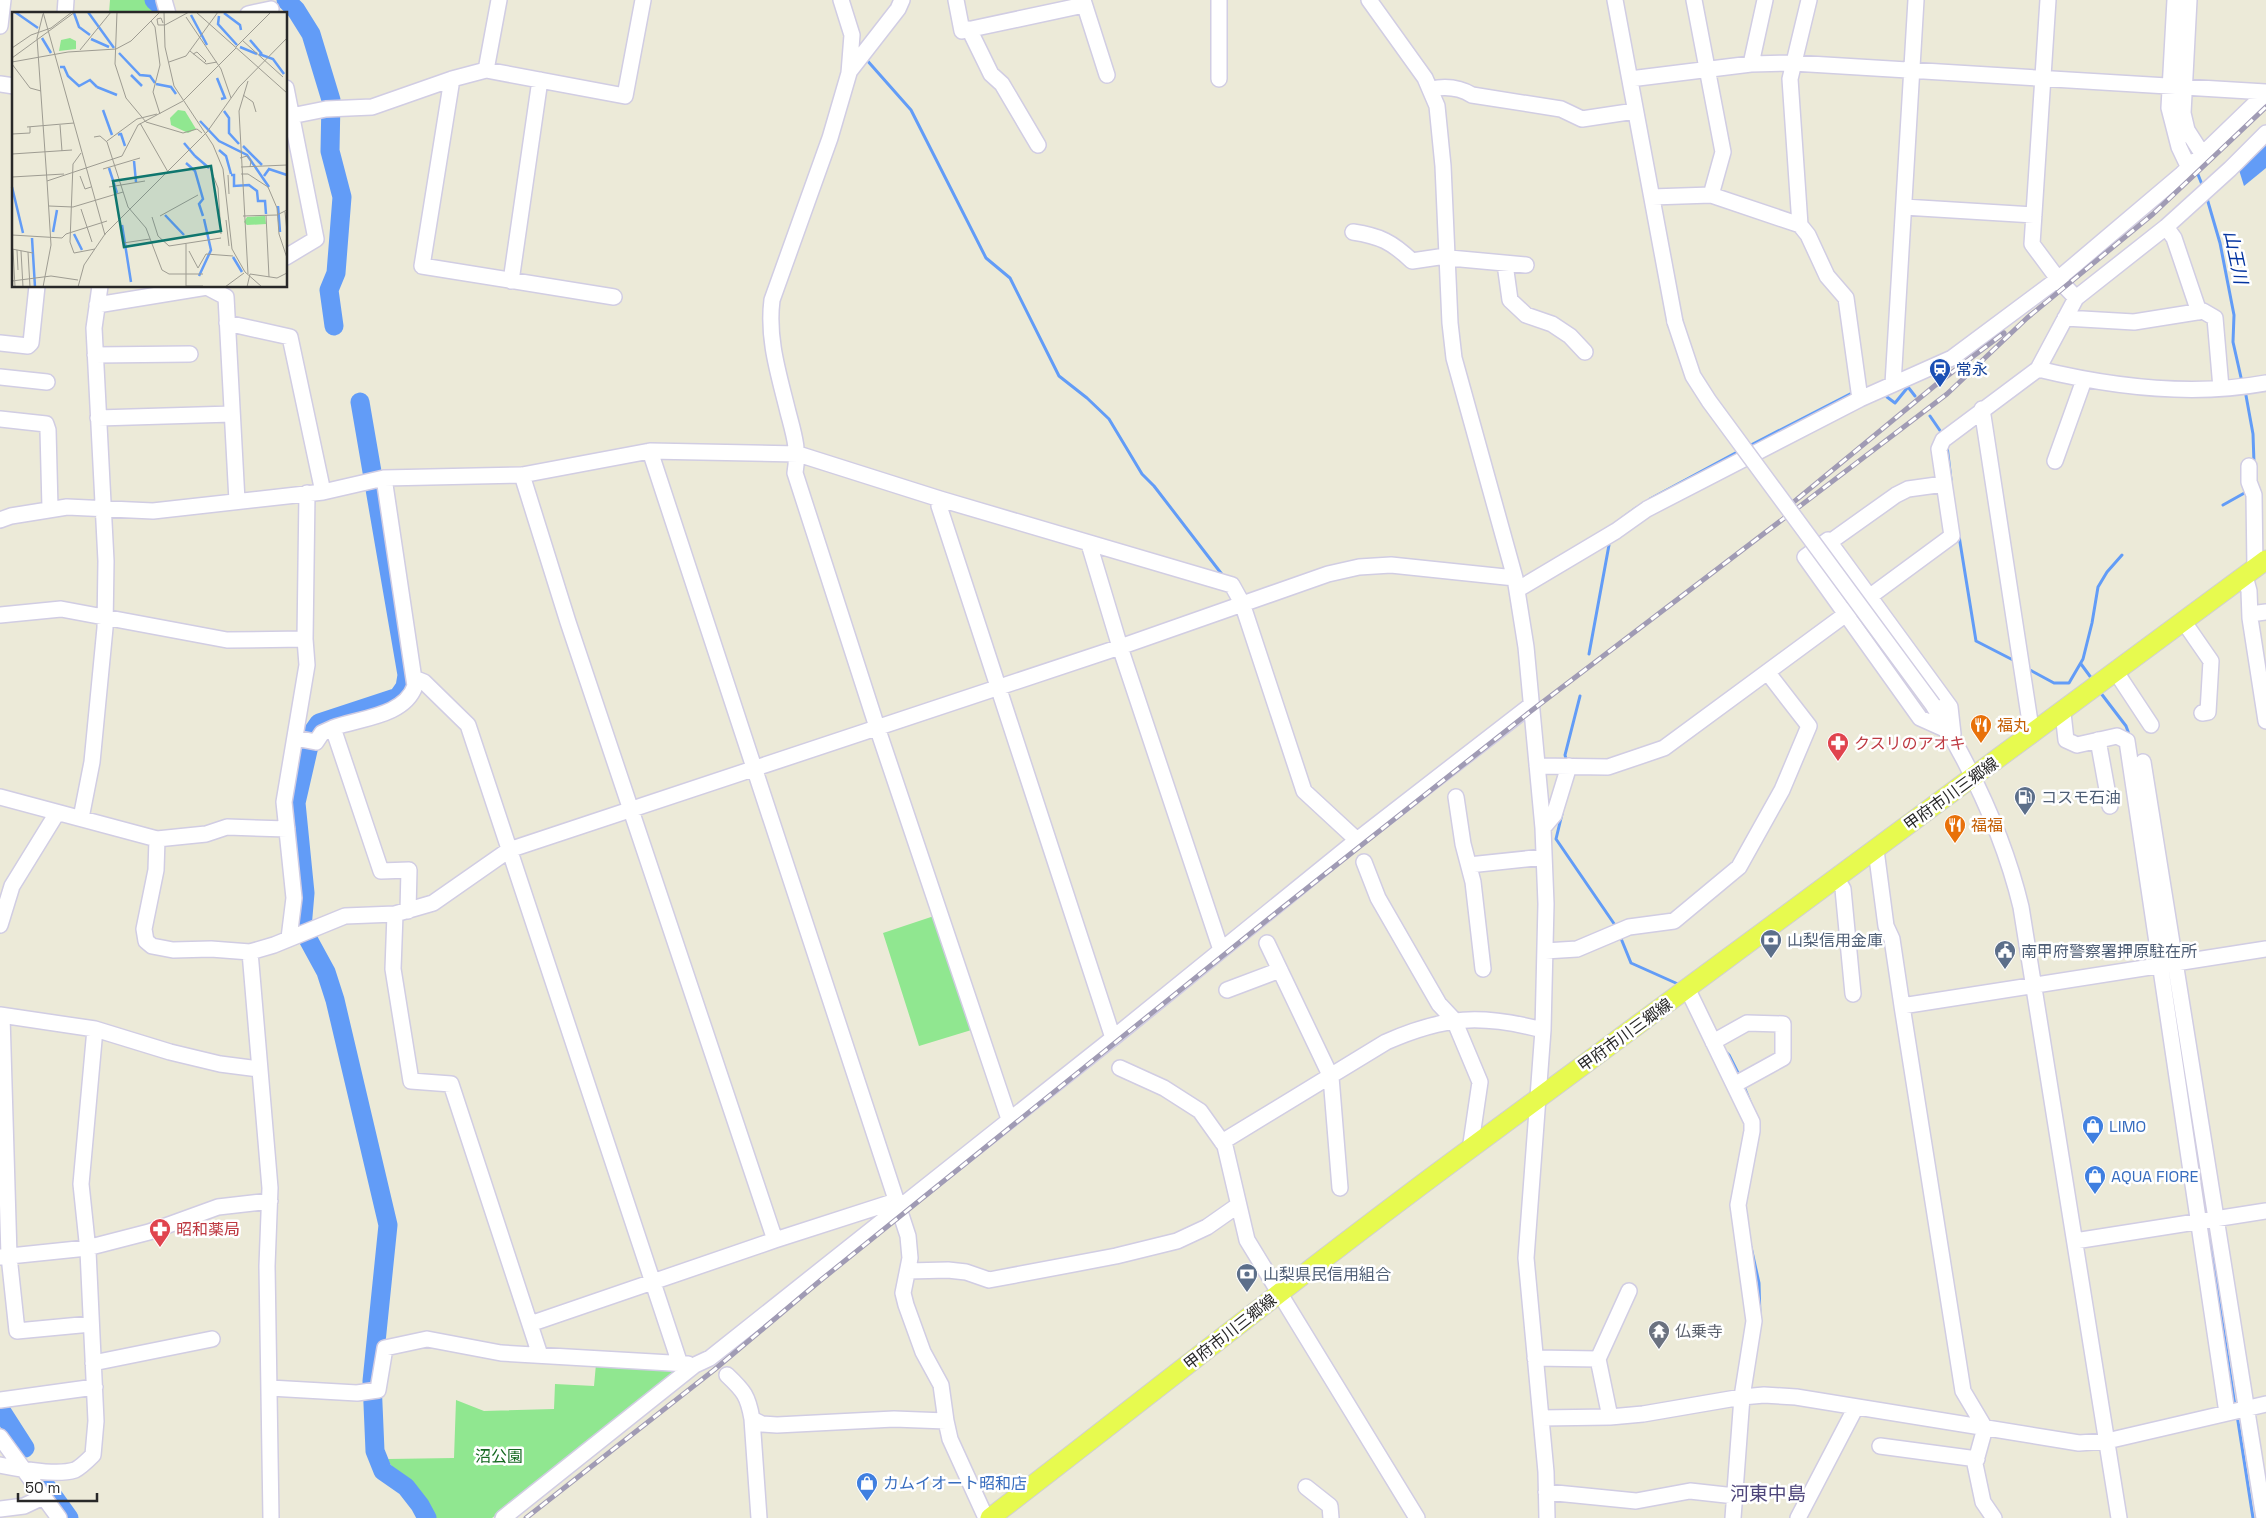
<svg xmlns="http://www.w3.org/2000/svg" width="2266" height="1518" viewBox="0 0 2266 1518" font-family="'Space Grotesk','Noto Sans JP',sans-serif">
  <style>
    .green { fill: #90e790 }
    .water { fill: #629cf7 }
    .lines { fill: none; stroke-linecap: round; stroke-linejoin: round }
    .stream { stroke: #629cf7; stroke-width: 3 }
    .river { stroke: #629cf7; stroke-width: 19 }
    .minor-casing { stroke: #d1cde3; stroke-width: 18 }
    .major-casing { stroke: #d0d0d0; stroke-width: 21 }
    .minor { stroke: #fff; stroke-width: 15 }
    .major { stroke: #e7fa4f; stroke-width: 19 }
    .rail-casing { stroke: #a09bb4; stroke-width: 5 }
    .rail { stroke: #fff; stroke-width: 3; stroke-dasharray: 9; stroke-linecap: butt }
    .minor-bridge-casing { stroke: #d1cde3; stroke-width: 18; stroke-linecap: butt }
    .minor-bridge { stroke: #fff; stroke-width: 15 }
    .labels { text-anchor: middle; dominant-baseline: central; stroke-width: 5; stroke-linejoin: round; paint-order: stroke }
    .transit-label { font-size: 16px; fill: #164399; stroke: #fff; text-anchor: start }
    .food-label { font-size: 16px; fill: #c56008; stroke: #fff; text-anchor: start }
    .health-label { font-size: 16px; fill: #be3a42; stroke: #fff; text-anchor: start }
    .street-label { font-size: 16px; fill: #282828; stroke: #fff }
    .service-label { font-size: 16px; fill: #4e5e75; stroke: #fff; text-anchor: start }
    .shop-label { font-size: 16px; fill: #366cbe; stroke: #fff; text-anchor: start }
    .worship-label { font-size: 16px; fill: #5b616d; stroke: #fff; text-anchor: start }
    .park-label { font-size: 16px; fill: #146920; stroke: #fff }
    .water-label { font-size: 18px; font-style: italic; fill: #0434a0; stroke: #fff }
    .quarter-label { font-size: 19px; fill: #4e467b; stroke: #fff }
    .inset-river { fill: none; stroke: #629cf7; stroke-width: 2.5 }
    .inset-road { fill: none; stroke: #9e9c92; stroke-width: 1 }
    .view { fill: #0f766e; fill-opacity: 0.15; stroke: #0f766e; stroke-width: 2.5 }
    .inset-edge { fill: none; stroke: #282828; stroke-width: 2.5 }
  </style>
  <rect width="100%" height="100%" fill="#ecead8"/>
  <path class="green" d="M110 0H150L158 7 157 14 109 13Z
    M940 914 978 1028 919 1046 883 933Z
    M596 1364 677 1370 492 1518H436C429 1504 421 1493 410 1482 401 1474 392 1471 388 1459L454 1458 456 1400 484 1411 554 1409 555 1384 594 1386Z"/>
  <path class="water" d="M2266 141V168L2244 186 2239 170Z"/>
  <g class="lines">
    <path class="stream" d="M865 58 911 110 986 258 1010 278 1059 376 1087 398 1109 419 1142 474 1154 486 1224 577
      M2195 167 2203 187
      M2206 195 2220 243 2234 315 2233 342 2242 382
      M2245 390 2253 434 2254 463
      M1887 397 1895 403 1908 387 1915 396
      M1930 416 1941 432
      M1749 446 1852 393
      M1947 446 1951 480
      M1650 499 1741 450
      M2223 505 2248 491
      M1621 519 1636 508
      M1959 536 1976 641 2013 660
      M1589 654 1609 545
      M2081 664 2092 679
      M2030 670 2054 683H2069L2083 659 2092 623 2098 587 2107 572 2122 555
      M2100 692 2126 726 2130 737
      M1567 763 1565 755 1580 696
      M1562 814 1556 839 1617 928
      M1620 936 1631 963 1678 984
      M1724 1050 1729 1055 1740 1077
      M2182 1061 2205 1211
      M1743 1084 1751 1104
      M2208 1229 2235 1406
      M1751 1247 1759 1283 1760 1318
      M2237 1415 2253 1518"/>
    <path class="river" d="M154 0 162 7
      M286 0 296 10 311 34 331 100 330 151 342 197 336 273 329 290 334 326
      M360 402 407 675 405 687 398 697 319 723 312 733 296 803 305 893 302 928 326 972 335 1000 388 1225 372 1381 375 1451 383 1471 406 1487 420 1505 427 1518
      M0 1409 25 1448
      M41 1479 69 1518"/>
    <g class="minor-casing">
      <path id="minor" d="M164 0 168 14
        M841 0 852 35 849 73 830 138 772 300C767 339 779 375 788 412 794 435 799 449 795 473L877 727 1009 1119
        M956 0 962 31 1084 5
        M1083 0 1107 75
        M1369 0 1425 78 1437 106 1443 166 1450 323 1454 358 1515 578 1526 647 1543 828 1546 904 1543 1030 1526 1258 1546 1472 1547 1518
        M1615 0 1675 322
        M1694 0 1723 152 1711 195
        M1809 0 1790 79 1800 225 1808 235 1827 276 1846 298 1860 399
        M2048 0 2032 244 2058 279 2076 298
        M2175 0 2169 108 2179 147 2189 168
        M2189 0 2183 113 2187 130 2203 155
        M65 14 66 0
        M248 14 271 9
        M0 26 3 0
        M969 29 991 74 1002 84 1038 145
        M1751 64 1765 0
        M486 70 499 0
        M849 72 898 9 902 0
        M452 79 422 266 614 297
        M1219 79V0
        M1630 79 1751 64 1793 63 2266 92
        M0 84 14 86
        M286 88 316 239 286 257
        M1431 89C1446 86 1459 87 1472 95L1561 109 1582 119 1635 111
        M286 117 326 109 372 107 452 79 486 70 625 96 643 0
        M1652 197 1711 195 1800 225
        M1904 207 2034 215
        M2166 227 2174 238 2199 312
        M1353 232C1380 236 1392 242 1412 261L1439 257 1526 265
        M1505 264 1510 300 1526 315 1552 324 1570 336 1585 352
        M511 281 540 80
        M97 305 207 287 226 297 237 501
        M2065 318 2134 322 2203 311 2215 318 2221 388
        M227 323 290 337 323 492
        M0 343 28 346 31 343 37 286
        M95 355 190 354
        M2038 369C2112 387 2190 397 2266 383
        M0 377 47 382
        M1893 384 1916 0
        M1982 409 2032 735
        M98 418 232 414
        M0 419 46 424 48 430 50 508
        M650 451 908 1236 910 1258 903 1293 906 1305 923 1352 941 1385 946 1421 950 1439 986 1518
        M2055 461 2084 380
        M2249 466V482L2254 495 2255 568
        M522 475 568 622 775 1240
        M0 520 11 516 67 507 153 511 323 492 384 478 522 475 650 451 798 454 940 499 1232 585 1242 603 1304 791 1357 840
        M1830 542 1896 495 1908 489 1944 484
        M1089 544 1120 647 1221 950
        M2245 576 2249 591 2250 618 2266 721
        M1517 590 1616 531 1647 509 1860 399 1952 358 2058 279 2182 174 2266 93
        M2250 614 2266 612
        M0 615 61 609 227 640 305 639
        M2184 622 2211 661 2208 712 2202 713
        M2116 672 2151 725
        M414 678 424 682 468 725 680 1364
        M1933 705C1971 767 2004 836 2021 907L2119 1518
        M2063 713 2066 740 2077 745 2117 736 2127 741 2227 1413
        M333 728 381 871 409 870 408 911
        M1949 731 1920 718 1805 557 1828 540 1950 707 1953 734
        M295 738 316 742 322 733 333 728C359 718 404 717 415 686L384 478
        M2098 740 2110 806
        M2143 762 2264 1518
        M1537 766 1608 767 1664 748 1952 536 1939 449 1943 440 2038 369 2076 298 2166 227 2230 169 2266 133
        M0 797 157 839 206 834 227 827 287 829
        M1456 797 1463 844 1473 882 1483 969
        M81 818 92 762 105 628 106 561 94 328 100 286
        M1543 828 1554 815 1569 766
        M157 839 156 870 144 929 146 941 152 946 173 950 211 949 250 952 274 945 345 916 395 914 433 903 509 850 1120 647 1328 574 1359 567 1391 565 1515 578
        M1876 850 1886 926 1892 939 1902 1006 2266 949
        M1364 862 1378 898 1439 1004 1454 1020 1480 1082 1470 1150
        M1469 865 1544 857
        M1837 879 1843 889 1853 994
        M395 914 393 969 411 1081 451 1084 540 1355
        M0 925 12 886 57 813
        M289 938 294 898 284 802 307 665 305 639 307 493
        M1267 943 1331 1077 1340 1188
        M1545 951 1577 949 1629 927 1674 921 1739 867 1782 790 1809 726 1768 673
        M250 952 270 1188 267 1266 271 1518
        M1227 990 1280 970
        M1688 990 1752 1122V1131L1738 1205 1754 1321 1742 1397 1733 1518
        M1902 1006 1963 1391 1985 1428 1975 1464 1983 1502 1994 1518
        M0 1015 95 1029 170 1052 220 1064 259 1069
        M2 1016 9 1256 17 1331 91 1324
        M1113 1038 1357 840 1531 705
        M1713 1042 1747 1023 1783 1024V1058L1734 1085
        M1120 1068 1164 1088 1200 1111 1225 1146 1247 1240 1417 1518
        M1222 1142 1386 1042C1445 1016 1481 1014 1543 1030
        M2075 1241 2266 1211
        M0 1257 87 1248 149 1232 218 1207 270 1201
        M908 1271 948 1270 966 1272 989 1280 1116 1256 1177 1241 1207 1227 1237 1206
        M530 1324 775 1240 896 1201
        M1535 1358 1598 1359
        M93 1363 212 1339
        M727 1375C744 1391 748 1396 752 1419L762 1424 777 1425 894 1419 946 1421
        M270 1388 357 1393 378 1390 385 1348 427 1339 501 1353 688 1364
        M0 1400 95 1387
        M1610 1417 1598 1359 1629 1291
        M1541 1418 1610 1417 1643 1414 1742 1397 1764 1395 1796 1397 2079 1443 2107 1441 2266 1404
        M752 1419 759 1518
        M0 1437 59 1518
        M1880 1446 1977 1459
        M0 1465C20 1469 56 1476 75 1470 81 1467 88 1460 93 1455L96 1421 88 1251 81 1184 95 1029
        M1306 1487 1330 1506 1331 1518
        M1546 1492 1636 1501 1690 1491 1735 1496
        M0 1509 24 1506 43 1497
        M503 1518 695 1365 710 1358 1113 1038 939 506 940 499
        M1798 1518 1856 1407"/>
    </g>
    <g class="major-casing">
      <path id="major" d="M990 1518C1149 1396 1305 1270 1467 1151 1734 955 2001 759 2266 560"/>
    </g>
    <use href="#minor" class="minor"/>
    <use href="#major" class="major"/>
    <g class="rail-casing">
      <path id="rail" d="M1784 510 1938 383 2004 333
        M526 1518 714 1370 821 1280 1282 908 1531 711 1947 394 2027 318 2153 214 2266 107"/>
    </g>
    <use href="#rail" class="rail"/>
    <g class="minor-bridge-casing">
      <path id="minor-bridge" d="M1675 322 1693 376 1709 401 1933 705"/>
    </g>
    <use href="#minor-bridge" class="minor-bridge"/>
  </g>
  <defs>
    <g id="station-pin" transform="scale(1.125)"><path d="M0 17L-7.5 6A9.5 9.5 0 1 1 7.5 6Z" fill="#1a4fb4" stroke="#fff"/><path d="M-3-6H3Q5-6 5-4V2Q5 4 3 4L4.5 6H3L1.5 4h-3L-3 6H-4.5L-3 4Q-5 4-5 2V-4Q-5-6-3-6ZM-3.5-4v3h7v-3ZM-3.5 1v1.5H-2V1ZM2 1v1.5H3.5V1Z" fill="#fff"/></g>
    <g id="restaurant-pin" transform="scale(1.125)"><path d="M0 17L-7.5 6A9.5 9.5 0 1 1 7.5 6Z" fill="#e8710a" stroke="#fff"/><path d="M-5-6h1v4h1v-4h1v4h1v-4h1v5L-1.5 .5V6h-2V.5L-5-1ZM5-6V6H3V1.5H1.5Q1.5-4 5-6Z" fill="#fff"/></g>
    <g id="pharmacy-pin" transform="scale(1.125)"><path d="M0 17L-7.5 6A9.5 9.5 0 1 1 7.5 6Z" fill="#e0444e" stroke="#fff"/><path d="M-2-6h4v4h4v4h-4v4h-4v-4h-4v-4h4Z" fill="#fff"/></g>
    <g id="fuel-pin" transform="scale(1.125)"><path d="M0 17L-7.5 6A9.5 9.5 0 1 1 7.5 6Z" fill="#5c6f8a" stroke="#fff"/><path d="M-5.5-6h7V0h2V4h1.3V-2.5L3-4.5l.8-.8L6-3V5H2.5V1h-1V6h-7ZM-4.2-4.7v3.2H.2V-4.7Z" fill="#fff"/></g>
    <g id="bank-pin" transform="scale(1.125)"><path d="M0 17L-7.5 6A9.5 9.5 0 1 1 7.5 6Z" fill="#5c6f8a" stroke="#fff"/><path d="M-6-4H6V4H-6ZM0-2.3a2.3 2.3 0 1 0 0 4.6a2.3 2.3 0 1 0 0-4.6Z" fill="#fff"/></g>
    <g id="civic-pin" transform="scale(1.125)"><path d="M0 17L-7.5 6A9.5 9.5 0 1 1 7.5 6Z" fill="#5c6f8a" stroke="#fff"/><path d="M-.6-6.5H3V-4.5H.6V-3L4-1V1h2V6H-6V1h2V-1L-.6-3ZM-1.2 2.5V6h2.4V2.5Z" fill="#fff"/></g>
    <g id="shop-pin" transform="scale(1.125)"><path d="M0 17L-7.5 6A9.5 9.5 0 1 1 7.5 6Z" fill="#3f7fe0" stroke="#fff"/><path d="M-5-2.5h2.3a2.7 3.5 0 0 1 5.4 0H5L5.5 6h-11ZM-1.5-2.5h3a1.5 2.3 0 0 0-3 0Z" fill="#fff"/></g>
    <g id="temple-pin" transform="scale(1.125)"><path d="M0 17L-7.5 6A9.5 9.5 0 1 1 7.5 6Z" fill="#6b7280" stroke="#fff"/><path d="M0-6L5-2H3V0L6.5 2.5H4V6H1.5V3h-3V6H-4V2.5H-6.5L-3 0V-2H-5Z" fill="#fff"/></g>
  </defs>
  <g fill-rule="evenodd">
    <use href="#station-pin" x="1940" y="369"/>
    <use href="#restaurant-pin" x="1981" y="725"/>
    <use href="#pharmacy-pin" x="1838" y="743"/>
    <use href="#fuel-pin" x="2025" y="797"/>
    <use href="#restaurant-pin" x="1955" y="825"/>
    <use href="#bank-pin" x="1771" y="940"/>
    <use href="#civic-pin" x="2005" y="951"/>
    <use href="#shop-pin" x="2093" y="1126"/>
    <use href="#shop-pin" x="2095" y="1176"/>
    <use href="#pharmacy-pin" x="160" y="1229"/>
    <use href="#bank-pin" x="1247" y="1274"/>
    <use href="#temple-pin" x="1659" y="1331"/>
    <use href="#shop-pin" x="867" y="1483"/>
  </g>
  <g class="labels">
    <g class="transit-label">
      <text x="1956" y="369">常永</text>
    </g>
    <g class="food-label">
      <text x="1997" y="725">福丸</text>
      <text x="1971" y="825">福福</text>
    </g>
    <g class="health-label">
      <text x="1854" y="743">クスリのアオキ</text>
      <text x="176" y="1229">昭和薬局</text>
    </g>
    <g class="street-label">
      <text transform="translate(1951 794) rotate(-36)">甲府市川三郷線</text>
      <text transform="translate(1625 1035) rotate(-36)">甲府市川三郷線</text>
      <text transform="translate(1230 1332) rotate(-38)">甲府市川三郷線</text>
    </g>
    <g class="service-label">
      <text x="2041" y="797">コスモ石油</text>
      <text x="1787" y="940">山梨信用金庫</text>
      <text x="2021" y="951">南甲府警察署押原駐在所</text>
      <text x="1263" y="1274">山梨県民信用組合</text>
    </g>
    <g class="shop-label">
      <text x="2109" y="1126">LIMO</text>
      <text x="2111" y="1176">AQUA FIORE</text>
      <text x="883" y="1483">カムイオート昭和店</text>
    </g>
    <g class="worship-label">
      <text x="1675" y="1331">仏乗寺</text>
    </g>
    <g class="park-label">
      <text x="499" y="1456">沼公園</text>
    </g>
    <g class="water-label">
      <text transform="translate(2236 257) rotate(78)">山王川</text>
    </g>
    <g class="quarter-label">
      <text x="1768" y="1493">河東中島</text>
    </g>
  </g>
  <g transform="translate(12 12)">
    <rect width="275" height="275" fill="#ecead8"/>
    <path d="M58 26 64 29V37L47 39 49 28ZM166 98 173 99 184 117 176 121 159 113 158 106ZM253 204 254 212 235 213 232 210 235 205Z" fill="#90e790"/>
    <path class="inset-river" d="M3 0 26 16M76 0 102 36M62 1 67 15 78 23M212 1 228 13 229 18M179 3 195 33M207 4 206 12 225 33M30 26 39 41M79 27 97 35M238 28 250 42M228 35 245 42M107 41 128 63 138 64 143 71M247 42 261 47 272 62M48 55H52L56 64 67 74 78 68 85 75M119 63 130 74M205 66 213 86 209 87M144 72 159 75 164 82M85 75 105 83M91 98 100 123M212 99 217 106V121L227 132M188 109 207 129 235 143 257 175M106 123 108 122H109L113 134M172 131 183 144M231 134 250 153M207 138 214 144 219 162M183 144 197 156M122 149 124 170M174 151 183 159 191 187 187 192 191 204M97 156 105 181M219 163H222V174L237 173 245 179 246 189H253L254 202M252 164 257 157 275 163M0 175 11 221M266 194 268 220M153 203 172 223M110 213 119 270M41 220 45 198M62 222 70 238M20 226 23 275M221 245 230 260M187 264 199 238 192 207"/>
    <path class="inset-road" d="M31 0 93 223M105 0 103 52 114 86 134 110 171 121 185 117 190 121M152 0 153 35 162 74 201 133 211 157 220 237 233 260 250 275M184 0 275 81M31 2 25 26 35 169M174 5 209 57 219 86M139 9 143 15 148 53 141 80 148 102M151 11 149 6 145 7 146 13H153L177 0M230 28 271 65M224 35 259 0M0 36 19 23 39 16 60 0M68 38 99 0M178 39 194 52 205 50M181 42 185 40 194 49 192 51M0 46 63 0M0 50 56 40 104 37 119 29 148 0M157 50 174 44 206 0M0 52 18 76 29 79M236 69 227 99 236 262M231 83 241 90 244 100M128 111 156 160M48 113 50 139M15 115 62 111M0 122 18 121V115M82 125 88 124 95 130 116 195 134 216 150 258 157 262H191M95 129 125 107 145 102M69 141 61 152 58 230 62 241 83 237M0 142 60 138M228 146 235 144 239 149 238 155M229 155 275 153M198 156 206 176 209 222M91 157 128 146M229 162H236L256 175 265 196 267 222 275 246M216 163 217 182M68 164 73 177 79 175M0 165 52 162M97 175 133 169M37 194 61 195 111 180M69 197 80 230M273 200 275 220M254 203 257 265M148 204 186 183M231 204 265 203 275 198M140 205 146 224 157 234 209 226M214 208 217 234M0 223 50 226 54 222 95 209M111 231 138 227M0 237 21 241M1 237 3 275M5 238 6 258M9 239 11 275M177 239 186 256 194 242 221 244M16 240 18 275M0 269 39 264 66 268M174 274H191M31 275 39 233 35 169 110 144 126 113 171 89 224 36M66 275 72 253 93 222 195 120 227 75 275 26M174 275V232M213 275 232 261M235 275 238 262 265 266 275 261"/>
    <path class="view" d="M199 154 209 219 112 235 101 169Z"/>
    <rect width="275" height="275" class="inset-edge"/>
  </g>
  <path d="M18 1493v8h79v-8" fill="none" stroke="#282828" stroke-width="2.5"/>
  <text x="25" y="1493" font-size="15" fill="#282828" stroke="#ffffff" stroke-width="4" paint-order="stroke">50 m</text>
</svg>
